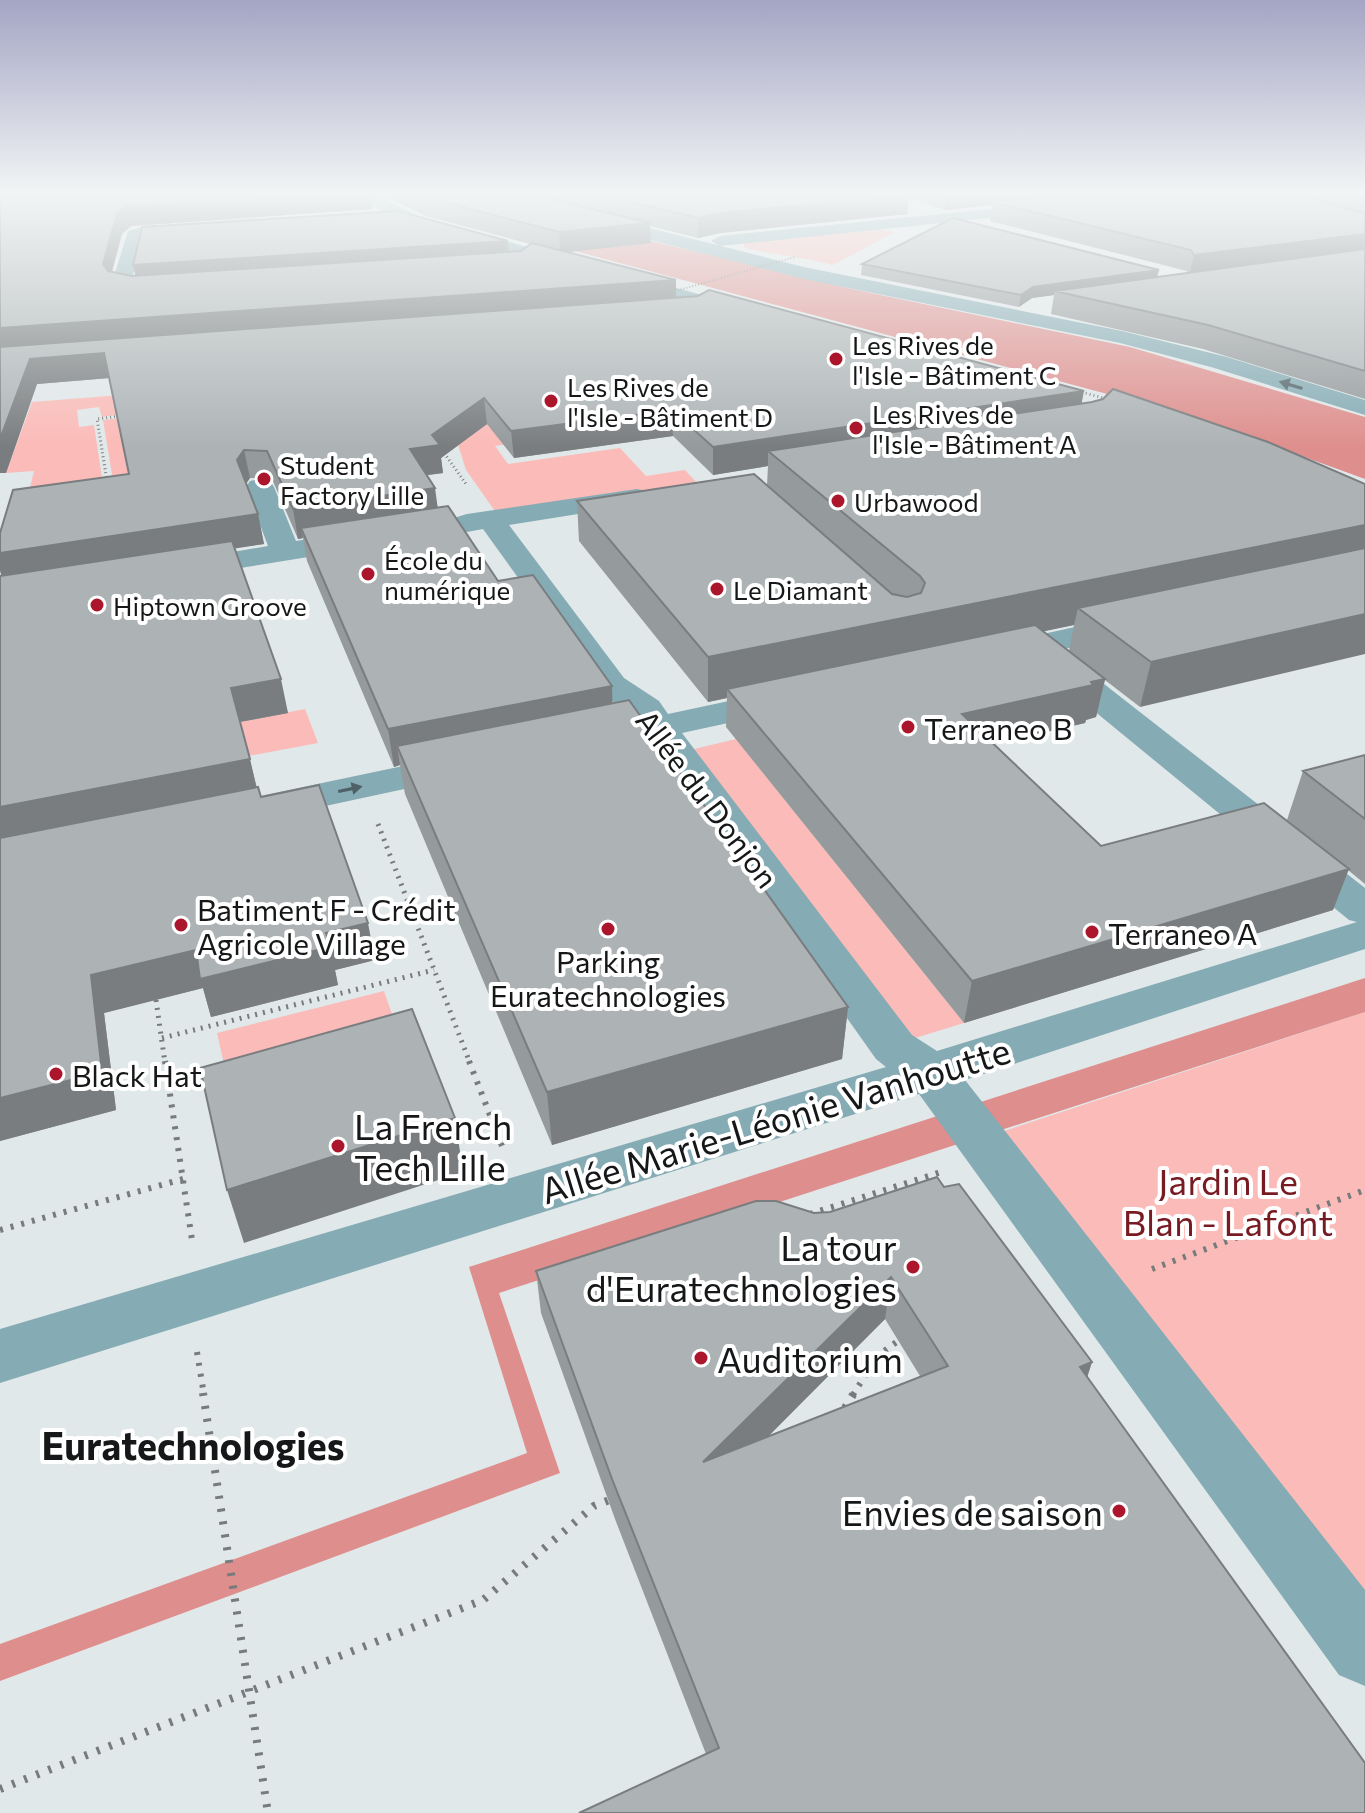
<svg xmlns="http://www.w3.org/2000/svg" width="1365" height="1813" viewBox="0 0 1365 1813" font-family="Commissioner,sans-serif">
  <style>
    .green { fill: #fbbbb8 }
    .water { fill: #de8f8d }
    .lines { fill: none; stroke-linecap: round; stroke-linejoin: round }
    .path-far3 { stroke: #777b7c; stroke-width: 3; stroke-dasharray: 1 3; stroke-linecap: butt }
    .path-far2 { stroke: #777b7c; stroke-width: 5; stroke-dasharray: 2 6; stroke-linecap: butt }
    .path-far1 { stroke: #777b7c; stroke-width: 6; stroke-dasharray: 3 8; stroke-linecap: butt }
    .path { stroke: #777b7c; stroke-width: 8; stroke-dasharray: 3 10; stroke-linecap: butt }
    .minor { fill: #85abb4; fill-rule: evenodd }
    .path-bridge { stroke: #777b7c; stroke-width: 2; stroke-dasharray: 1 2; stroke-linecap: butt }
    .wall { fill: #959a9c; fill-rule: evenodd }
    .shaded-wall { fill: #797d7f }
    .building { fill: #adb3b5; stroke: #797d7f; stroke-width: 2; fill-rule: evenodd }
    .oneway { fill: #4d6166 }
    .poi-dot { fill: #ab162c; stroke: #fff; stroke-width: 3 }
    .labels { text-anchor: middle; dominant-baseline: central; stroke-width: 8; stroke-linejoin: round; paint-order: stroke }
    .far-poi-label { font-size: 26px; fill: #151718; stroke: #fff; text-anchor: start }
    .poi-label { font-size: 30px; fill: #151718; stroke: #fff; text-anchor: start }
    .street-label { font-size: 30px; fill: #151718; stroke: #fff }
    .near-street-label { font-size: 36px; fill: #151718; stroke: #fff }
    .near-poi-label { font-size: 36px; fill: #151718; stroke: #fff; text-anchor: start }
    .near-park-label { font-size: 36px; fill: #771a22; stroke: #fff }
    .near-neighbourhood-label { font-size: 38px; font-weight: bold; fill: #151718; stroke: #fff }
  </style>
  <rect width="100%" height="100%" fill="#e1e8e9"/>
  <path class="green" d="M878 229 895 232 833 265C803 257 775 255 745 248L743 243Z
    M693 344 506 444 495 446 508 464 620 448 646 476 685 470 697 483 497 514 466 470 435 372Z
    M196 389 210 402 102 417 99 407 77 410 79 427 94 425 105 497 24 513 34 471 6 473 32 402Z
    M149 415 133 489 115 492 103 420Z
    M305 709 318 743 248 756 239 722Z
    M736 739 964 1023 902 1042 686 751Z
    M384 991 394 1020 224 1064 217 1033Z
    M1365 1012V1604L1001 1132Z"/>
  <path class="water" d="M456 219H560L852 289 1130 347 1365 417V479L1274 446 1122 398Z
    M1365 978V1012L499 1293 560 1473 0 1681V1644L527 1453 469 1267Z"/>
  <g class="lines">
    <path class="path-far3" d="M1078 391 1107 399
      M442 450 466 484
      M107 481 97 419 120 416"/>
    <path class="path-far2" d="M378 824 470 1063
      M156 1000 165 1063
      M162 1038 434 970"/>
    <path class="path-far1" d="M165 1061 192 1240
      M469 1061 504 1151
      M810 1214 941 1172
      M0 1230 183 1179
      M1152 1269 1365 1190
      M197 1352 204 1395
      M853 1395 877 1356 898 1341"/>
    <path class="path" d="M203 1393 268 1813
      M845 1408 854 1393
      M0 1789 483 1600 594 1506 612 1499"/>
    <path class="minor" d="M360 194C383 194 403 210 425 219L753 309 756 313 753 317H739L413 227 384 214Z
      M492 194H515L804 267 1122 331 1227 357 1365 400V415L1211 367 1120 343 804 279 521 207Z
      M1050 203 1056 205V211L720 246 711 241 720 236Z
      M202 223 210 228 208 232 142 238 131 283 177 282 180 286 177 290 133 295 114 290 111 286 128 231 145 226Z
      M260 479 270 481 274 487 296 541 364 530 374 533 379 539 374 545 364 548 179 578 168 575 164 569 168 563 268 546 246 487 250 481Z
      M637 489 647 491 651 497 647 503 509 525 624 678 659 701 668 714 785 689 798 692 803 700 798 708 682 733 912 1035 937 1051 1357 922 1349 920 1043 669 1038 662 1043 655 1055 652 1067 655 1365 888V949L965 1080 1365 1590V1686L1339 1675 919 1094 0 1383V1329L886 1067 876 1059 650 740 633 743 620 740 614 732 620 724 636 720 633 717 600 692 483 529 467 532 457 529 453 523 457 517 467 514Z
      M1129 615 1141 618 1145 625 1141 632 997 664 985 661 980 654 985 647Z
      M460 754 474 758 479 766 474 774 265 819 251 815 245 807 251 799 265 795Z"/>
    <path class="path-bridge" d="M672 292 795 257"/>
  </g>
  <path class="wall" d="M0 194 373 209 131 226 122 234 112 272 132 276 521 251 530 244 426 216 386 197 374 194H1365V399L1203 349 1051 314 1054 295 1032 298 1019 307 861 275 862 264 1157 277 1188 273 1187 271 990 221 992 205 945 210 909 198 907 214 720 233 698 238 650 226 651 243 567 252 676 298 1082 403 1268 442 1140 707 1105 680 1096 717 1086 720 1085 723 994 744 1101 846 1314 842 1287 820 1303 771 1365 755V884L1348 870 1333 910 964 1023 726 727 727 698 708 702 579 541 577 501 767 485 768 466 713 475 673 436 514 458 487 424 441 458 443 473 427 475 438 508 498 581 613 703 848 1007 842 1059 552 1145 405 794 400 765 394 767 307 561 303 538 298 539 272 479 250 478 246 484 258 514 264 544 234 548 288 713 240 722 257 788 261 797 375 960 335 970 338 985 211 1017 203 988 104 1013 116 1110 0 1141V576L129 474 109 378 37 384 6 473H0ZM1074 625 1069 651 1043 631Z
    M944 1187 1092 1362 1087 1378 1365 1763 706 1754 615 1519 541 1313 536 1271 814 1213 830 1212ZM885 1319 920 1376 767 1437Z"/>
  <path class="shaded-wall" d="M319 194H371L373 209 131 226 122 234 108 285 103 264 117 214 126 206Z
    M947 194H1106L993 202 992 205 945 210Z
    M909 195 907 214 720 233 698 238V218L720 213Z
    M650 223 651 243 560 253 559 232Z
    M1365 234V254L1189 277 1194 255Z
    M508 241 509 255 136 279 133 265Z
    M1159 270 1156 281 1054 291V295L1032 298 1019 307 1021 295 1033 287Z
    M676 280V302L0 353V328Z
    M104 353 110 378 37 384 6 473H0V439L30 359Z
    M1084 391 1079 417 768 451V466L713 475V447Z
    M484 398 487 424 441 458 443 473 413 477 410 449Z
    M672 410 673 436 514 458 511 431Z
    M244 450 250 478 243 488 237 460Z
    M435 488 439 517 301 528 303 538 298 539 293 509Z
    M258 514 264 544 4 584 0 571V553Z
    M1365 525V561L1078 608 1074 625 734 697 727 689V698L708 702V657Z
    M1365 614V654L1140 707 1151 662Z
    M281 679 288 713 239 722 231 688Z
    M1105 679 1096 717 1086 720 1085 723 956 753 962 714Z
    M612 686 613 723 397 746 400 765 394 767 388 729Z
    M250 759 258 794 0 846V807Z
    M1349 869 1333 910 964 1023 972 981Z
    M368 923 375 960 335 970 338 985 211 1017 203 988 104 1013 116 1110 0 1141V1098L91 975 196 950 326 933Z
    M848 1007 842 1059 552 1145 547 1092Z
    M455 1118 463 1172 244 1243 227 1190Z
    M891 1277 885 1319 702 1503 703 1462Z
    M1092 1362 1078 1404 1080 1367Z"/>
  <path class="building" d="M0 194H319L126 206 117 214 103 264 108 271 132 276 521 251 532 243 676 280 0 328Z
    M417 194H531L650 223 559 232 424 197Z
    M600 194H905L909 195 720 213 698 218Z
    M1077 194H1296L1365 214V234L1194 255 1191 250 993 202Z
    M1350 194H1365V198Z
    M398 211 508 241 133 265 142 227Z
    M953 218 1159 270 1033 287 1021 295 862 264Z
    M1365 249V371L1208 325 1054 291Z
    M709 290 1084 391 713 447 672 410 511 431 484 398 432 435 440 445 410 449 435 488 293 509 267 451 244 450 237 460 258 514 0 553V533L13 490 129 474 104 353 30 359 0 439V347L698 296Z
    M1113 389 1268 442 1365 484V525L708 657 577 501 754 474 892 594 907 597 921 593 925 583 920 576 768 451 1092 402 1103 399Z
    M448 506 498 581 533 575 612 686 388 729 301 528Z
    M232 541 281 679 231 688 250 759 0 807V576Z
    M1365 548V614L1151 662 1078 608Z
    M1035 625 1105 679 1091 682 1093 685 962 714 1101 846 1264 803 1349 869 972 981 727 689Z
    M629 700 848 1007 547 1092 397 746Z
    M1365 755V819L1303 771Z
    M319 785 368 923 326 933 330 947 200 979 196 950 91 975 102 1072 0 1098V838L258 787 261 797Z
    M412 1009 455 1118 227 1190 200 1068Z
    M937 1177 944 1187 959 1184 1092 1362 1080 1367 1365 1763V1813H579L719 1748 612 1479 536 1271 756 1201H776L814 1213 830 1212ZM891 1277 948 1366 703 1462Z"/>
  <defs><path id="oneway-solid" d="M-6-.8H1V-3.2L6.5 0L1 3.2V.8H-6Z" transform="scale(2)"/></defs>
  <g class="oneway">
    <use href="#oneway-solid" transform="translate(1291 385) rotate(-163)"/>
    <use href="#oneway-solid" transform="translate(350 789) rotate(-12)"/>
  </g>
  <linearGradient id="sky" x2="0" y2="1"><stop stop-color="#a4a5c4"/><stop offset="0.43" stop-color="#f2f5f5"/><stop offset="1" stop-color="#f2f5f5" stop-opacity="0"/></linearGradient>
  <rect width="1365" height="448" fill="url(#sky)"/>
  <g class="poi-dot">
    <circle cx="836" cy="359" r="8"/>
    <circle cx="551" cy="401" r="8"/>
    <circle cx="856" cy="428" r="8"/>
    <circle cx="264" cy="479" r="8"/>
    <circle cx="838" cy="501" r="8"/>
    <circle cx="368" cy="574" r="8"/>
    <circle cx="717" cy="589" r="8"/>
    <circle cx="97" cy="605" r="8"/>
    <circle cx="908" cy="727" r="8"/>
    <circle cx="181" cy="925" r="8"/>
    <circle cx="608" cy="929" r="8"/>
    <circle cx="1092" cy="932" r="8"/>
    <circle cx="56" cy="1074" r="8"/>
    <circle cx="338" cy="1146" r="8"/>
    <circle cx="913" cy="1267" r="8"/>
    <circle cx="701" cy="1358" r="8"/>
    <circle cx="1119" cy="1511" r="8"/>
  </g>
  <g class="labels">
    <g class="far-poi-label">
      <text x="852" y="344">Les Rives de<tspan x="852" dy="30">l'Isle - Bâtiment C</tspan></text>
      <text x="567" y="386">Les Rives de<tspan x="567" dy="30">l'Isle - Bâtiment D</tspan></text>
      <text x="872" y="413">Les Rives de<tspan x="872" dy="30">l'Isle - Bâtiment A</tspan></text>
      <text x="280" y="464">Student<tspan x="280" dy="30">Factory Lille</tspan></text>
      <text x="854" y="501">Urbawood</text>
      <text x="384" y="559">École du<tspan x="384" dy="30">numérique</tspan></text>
      <text x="733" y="589">Le Diamant</text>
      <text x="113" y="605">Hiptown Groove</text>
    </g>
    <g class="poi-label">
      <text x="924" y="727">Terraneo B</text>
      <text x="197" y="908">Batiment F - Crédit<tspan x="197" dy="34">Agricole Village</tspan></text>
      <text x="1108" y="932">Terraneo A</text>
      <text x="608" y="960" text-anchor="middle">Parking<tspan x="608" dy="34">Euratechnologies</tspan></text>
      <text x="72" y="1074">Black Hat</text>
    </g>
    <g class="street-label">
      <text transform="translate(708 798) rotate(53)">Allée du Donjon</text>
    </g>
    <g class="near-street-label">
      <text transform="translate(775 1119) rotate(-17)">Allée Marie-Léonie Vanhoutte</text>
    </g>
    <g class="near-poi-label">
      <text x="354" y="1125">La French<tspan x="354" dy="41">Tech Lille</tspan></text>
      <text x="897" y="1246" text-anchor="end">La tour<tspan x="897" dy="41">d'Euratechnologies</tspan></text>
      <text x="717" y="1358">Auditorium</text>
      <text x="1103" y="1511" text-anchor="end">Envies de saison</text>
    </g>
    <g class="near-park-label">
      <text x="1228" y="1180">Jardin Le<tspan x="1228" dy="41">Blan - Lafont</tspan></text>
    </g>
    <g class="near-neighbourhood-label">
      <text x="193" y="1444">Euratechnologies</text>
    </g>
  </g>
</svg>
